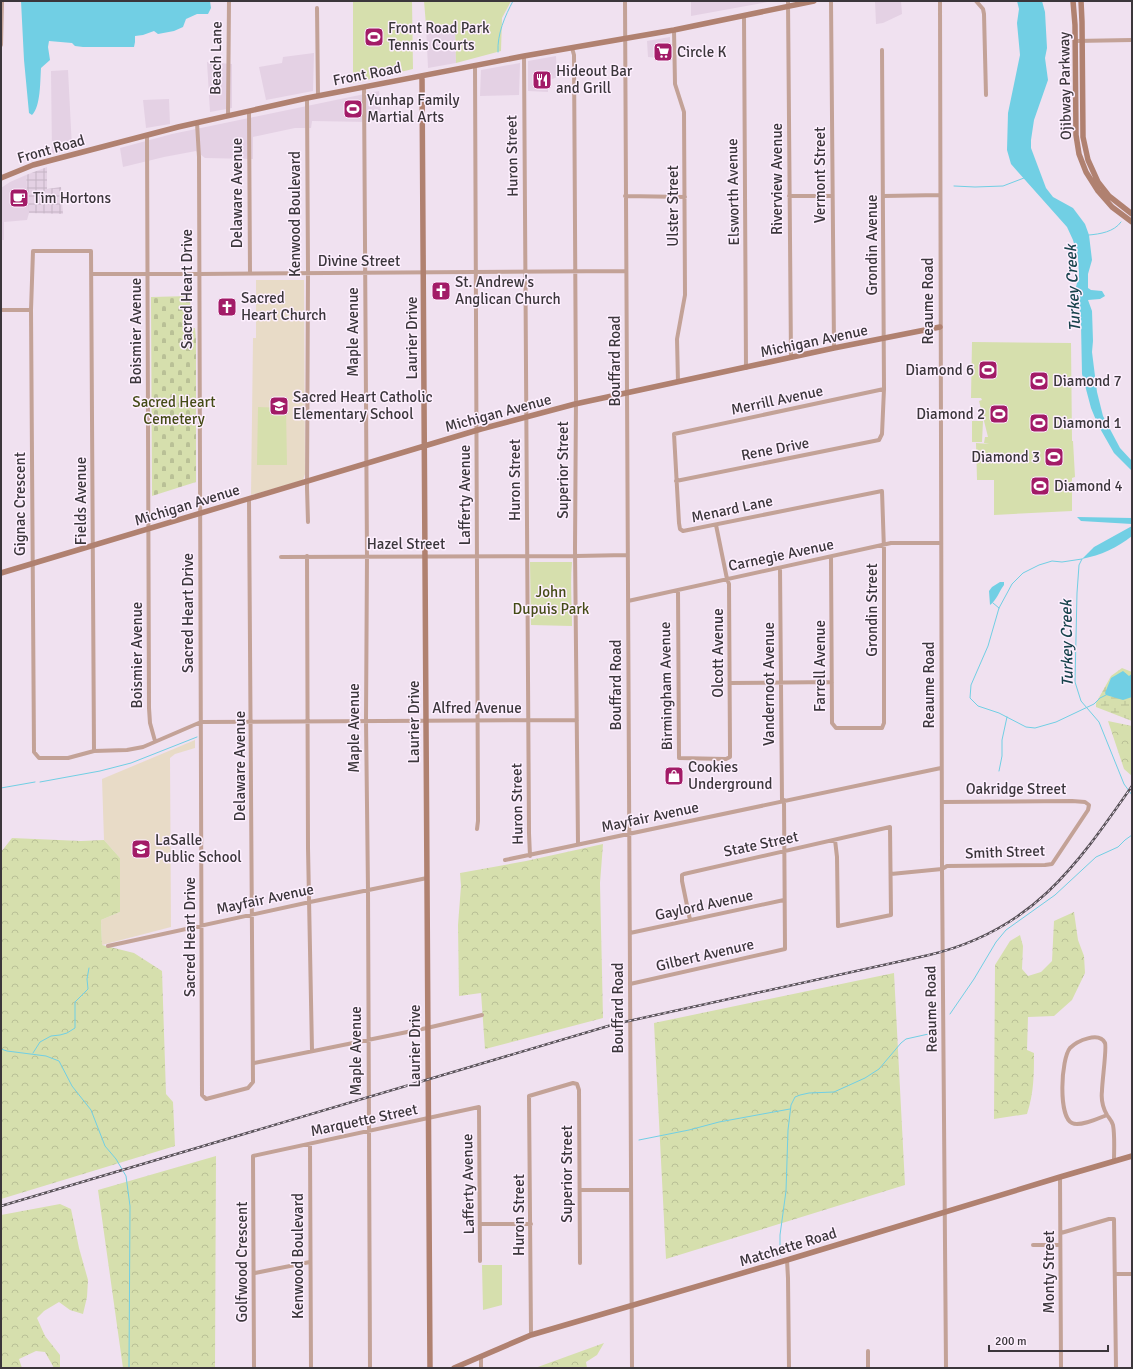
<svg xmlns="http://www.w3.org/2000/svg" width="1133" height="1369" viewBox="0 0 1133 1369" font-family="Signika,sans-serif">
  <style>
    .built { fill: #e4d1e4 }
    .industrial { fill: url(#industrial-grid) }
    .education { fill: #e8dbc7 }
    .forest { fill: url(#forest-crowns) }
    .wetland { fill: url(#wetland-marsh) }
    .cemetery { fill: url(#cemetery-stones) }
    .park { fill: #d6dfad }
    .water { fill: #71cfe4 }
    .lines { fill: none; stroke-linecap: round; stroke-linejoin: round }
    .stream { stroke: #71cfe4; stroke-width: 1 }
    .street { stroke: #c3a297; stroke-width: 4 }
    .secondary { stroke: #b08170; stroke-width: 5.5 }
    .rail-casing { stroke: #595259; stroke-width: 2.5 }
    .rail { stroke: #fdeffe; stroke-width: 1; stroke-dasharray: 3; stroke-linecap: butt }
    .labels { text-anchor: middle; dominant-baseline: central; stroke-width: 3; stroke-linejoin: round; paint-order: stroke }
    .poi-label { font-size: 15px; fill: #3b363b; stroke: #fdeffe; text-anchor: start }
    .street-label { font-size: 15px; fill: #3b363b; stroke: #fdeffe }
    .park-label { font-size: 15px; fill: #444b16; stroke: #fdeffe }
    .water-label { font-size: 16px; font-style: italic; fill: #18434c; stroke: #fdeffe }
  </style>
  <defs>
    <pattern id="industrial-grid" width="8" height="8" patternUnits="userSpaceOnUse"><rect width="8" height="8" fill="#e4d1e4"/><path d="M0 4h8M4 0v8" fill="none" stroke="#c4b4c4"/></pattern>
    <pattern id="forest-crowns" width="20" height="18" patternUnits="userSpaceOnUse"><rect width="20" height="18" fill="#d6dfad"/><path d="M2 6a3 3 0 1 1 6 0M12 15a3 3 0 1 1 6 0" fill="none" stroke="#b9c096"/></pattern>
    <pattern id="wetland-marsh" width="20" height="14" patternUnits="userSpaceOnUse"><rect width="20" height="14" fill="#d6dfad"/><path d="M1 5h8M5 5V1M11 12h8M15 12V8" fill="none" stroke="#b9c096"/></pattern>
    <pattern id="cemetery-stones" width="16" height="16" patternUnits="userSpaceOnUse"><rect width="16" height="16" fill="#d6dfad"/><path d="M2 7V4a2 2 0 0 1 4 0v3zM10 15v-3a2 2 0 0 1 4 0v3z" fill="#b9c096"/></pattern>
  </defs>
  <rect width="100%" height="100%" fill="#f0e1f0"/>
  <path class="built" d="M691 1H773L691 16Z
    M875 1H901L902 14 883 23 876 24Z
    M426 25H455L456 63 428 68Z
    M670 37V59L648 57 647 41Z
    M314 53 313 91 266 100 259 67 282 63 283 57Z
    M556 56 557 77 548 81V92L528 91V61Z
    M207 62 232 64V108L210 112Z
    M520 63 519 95 480 96 481 70Z
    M68 70 72 148 52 154 51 71Z
    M379 91 381 114 367 115 368 122 312 121 311 128H295L253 137V159L205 158 196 151 164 157 123 167 120 148 172 134Z
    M169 99 170 124 146 128 143 100Z
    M26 175 29 213 27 220 4 222V240H1V188L10 182Z"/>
  <path class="industrial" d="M47 167V189L61 187 63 214 29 213 26 175Z"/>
  <path class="education" d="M256 280H304L305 474 303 480 251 495 253 338H256Z
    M195 740V748L175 754 170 758 171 927 102 945 101 920 120 912V858L104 840 102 779Z"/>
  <path class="forest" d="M1108 721 1132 726V776L1124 769Z
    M12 838 81 841 104 840 120 858V912L101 920 102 945 134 953 162 971 166 1094 173 1102 175 1146 1 1199V852Z
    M603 844 600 883 603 1018 485 1049 481 993 459 996 458 925 461 886 460 873 526 861Z
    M1074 912 1078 940 1084 956 1085 973 1072 1000 1054 1016 1028 1017 1027 1050 1034 1053C1034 1074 1034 1093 1027 1114L994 1119 995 965 1010 941 1020 935 1023 946 1022 969 1028 976 1041 972 1052 961 1054 921Z
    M894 973 905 1185 666 1259 654 1023Z
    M216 1156 215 1368H123L98 1190Z
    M60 1204 71 1209 79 1248 88 1280 87 1297 83 1314 70 1310 59 1302 44 1311 37 1318 45 1336 60 1355V1368H54L45 1352 36 1351 19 1359 22 1368H1V1215Z
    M604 1343 597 1355 586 1362 587 1368H535Z"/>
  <path class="wetland" d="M1122 668 1132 672V721L1096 707V703L1111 676Z"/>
  <path class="cemetery" d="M190 296 191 328H195L196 340V482L152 496 151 297Z"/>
  <path class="park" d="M353 1H412L413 69 353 83Z
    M424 1H511L502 18 501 51 456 63 455 25H426Z
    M972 342 1071 343 1072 441H1073L1075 477 1072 478V511L994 515V480H977L976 443 989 444 984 443 985 437H988L979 401 982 400 981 398H971Z
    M258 407 286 408 287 465H257Z
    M972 421H983L982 442H972Z
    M530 562H572C570 584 572 605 572 626L531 625Z
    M482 1265H502V1305L483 1310Z"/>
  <path class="water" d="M21 1H210L211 8 208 14H197L186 19 183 27 174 31 158 34 154 31 143 35 135 36V42L134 47H83L75 46 72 43 49 41 48 47 50 60 41 68C40 81 41 106 32 115L29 113 24 60Z
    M1017 1H1042L1045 12 1047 48 1045 58 1048 80 1034 120 1031 140V148L1046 188 1053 197 1073 208 1085 224 1089 235 1092 260 1088 274V288L1091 290 1102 291 1105 296 1100 299 1088 300 1092 311 1093 341 1092 352 1097 392 1103 416 1120 448 1132 461V471L1114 453 1098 425 1091 408 1082 374 1081 324 1079 303 1075 291 1079 275 1078 258 1073 240 1067 227 1011 164 1007 150 1008 113 1020 55 1017 23 1019 9Z
    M1077 517 1132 518V524L1081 521Z
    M1132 526V536C1117 548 1101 555 1082 559L1094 547Z
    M1000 582H1004V585C999 591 997 600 990 605L989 591 992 587Z
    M1123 671 1129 676 1132 674V697L1123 700 1106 695 1105 693 1111 678Z"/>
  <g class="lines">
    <path class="stream" d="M498 52C497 34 505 16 513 1
      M954 186 975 187 1003 186 1024 178
      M1089 235C1100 234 1114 232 1121 222
      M1082 559 1062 562 1052 561 1039 565 1023 573 1012 584 999 608 988 646 971 685 970 698 978 706 999 713 1026 727 1035 728 1056 722 1094 704 1100 698 1106 695
      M1082 559 1079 565 1077 593 1075 682 1081 701 1099 722 1124 784 1132 795
      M993 603 999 608
      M999 771 1002 756V740L1007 717
      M40 782 100 771 131 763 197 737
      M1 788 35 782
      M950 1014 974 979 996 942 1006 930 1055 895 1096 857 1118 847 1125 840 1132 835
      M1 1049 7 1051 46 1056 59 1061 72 1086 91 1110 105 1146 116 1159 126 1176 130 1206 129 1368
      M33 1053 40 1042 51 1036 60 1035 67 1033 75 1028V1002L88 989 87 979 89 968
      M639 1140 689 1130 719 1122 790 1109
      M780 1256V1235L786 1191 788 1130 791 1105 795 1097 800 1095 809 1093 834 1092 865 1078 879 1069 901 1043 906 1039 933 1033 937 1031"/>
    <path class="street" d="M625 1 632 1368
      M788 1 791 358
      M831 1 834 348
      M940 1 942 869 946 1368
      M976 1 983 9 984 14 986 95
      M317 8 318 96
      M744 16 746 368
      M674 30 675 84 684 112 685 295 677 339 678 382
      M1075 41 1132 40
      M1 45 2 1
      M572 48 574 55 576 398 575 549 578 844
      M524 56 529 833 530 856
      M475 65 478 821 477 829
      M364 87 367 556 366 720 368 890 370 1368
      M307 98 308 273 307 488 308 522
      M249 112 250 273
      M228 116 229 1
      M197 123 199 157 202 1095 206 1099 248 1088 253 1082 249 499
      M147 135 149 708 150 723 155 741
      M625 196 685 197
      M789 196H832
      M884 196 940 195
      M92 274H199L626 271
      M1 310H31
      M676 481 879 440 882 434 884 389 882 50
      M307 556 308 848 312 1051
      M281 557 576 556 627 555
      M831 557 832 723 836 728H882L884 723V550L882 491 683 531 680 529 679 523 674 434 884 389
      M780 568 782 801
      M678 590 679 758 726 759 730 757V751L729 584 727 579 716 525
      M628 601 891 543H941
      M730 683 832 682
      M94 751 91 251H33L31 310 34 752 39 758H68L94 751 127 750 143 747 201 722 577 720
      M505 860 941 768
      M891 874 942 869 947 866 1045 865 1052 864 1088 810 1089 805 1085 802 1072 801 942 802
      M690 920 682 881V875L684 874 890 827 891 915 838 926 837 857 835 840
      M630 933 784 900
      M108 946 310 902 427 878
      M630 984 785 949 784 800
      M254 1063 427 1028 482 1015
      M1107 1115C1099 1118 1080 1127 1072 1123 1058 1116 1061 1059 1070 1048 1077 1041 1099 1031 1105 1043 1107 1047 1102 1082 1102 1091 1101 1099 1103 1108 1107 1115 1109 1118 1112 1121 1113 1125 1115 1136 1114 1150 1114 1161
      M310 1144 311 1368
      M1060 1177 1061 1368
      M580 1190H631
      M480 1224H531
      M1061 1233 1109 1219H1114L1116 1368
      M1033 1245H1060
      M787 1260 788 1278 789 1368
      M255 1273 310 1262
      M1115 1274H1132
      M531 1335 529 1096 573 1083 577 1084 579 1090 580 1263
      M868 1351V1368
      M481 1356V1368
      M254 1368 253 1156 479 1107 480 1261"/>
    <path class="secondary" d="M1073 1 1075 25 1076 135 1079 154 1086 172 1098 191 1112 207 1132 222
      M1081 1 1082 22 1083 137 1088 160 1098 182 1109 196 1132 214
      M422 76 430 1368
      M1 178 33 165 178 127 307 98 524 56 674 30 814 1
      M1 573 481 429 575 404 834 348 940 327
      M454 1368 531 1335 787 1260 1060 1177 1132 1156"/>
    <g class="rail-casing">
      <path id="rail" d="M1 1206 615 1024 929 955C1031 931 1075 868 1132 786"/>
    </g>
    <use href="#rail" class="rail"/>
  </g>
  <defs>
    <g id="stadium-square" transform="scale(1)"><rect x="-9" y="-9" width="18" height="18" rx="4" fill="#a21b67" stroke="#fdeffe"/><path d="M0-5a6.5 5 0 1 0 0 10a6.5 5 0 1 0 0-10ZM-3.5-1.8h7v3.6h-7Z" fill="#fff"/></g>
    <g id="supermarket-square" transform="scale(1)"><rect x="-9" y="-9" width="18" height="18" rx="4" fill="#a21b67" stroke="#fdeffe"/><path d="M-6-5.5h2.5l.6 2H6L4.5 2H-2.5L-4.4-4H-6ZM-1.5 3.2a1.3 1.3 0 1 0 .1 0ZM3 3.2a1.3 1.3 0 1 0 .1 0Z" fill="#fff"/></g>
    <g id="restaurant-square" transform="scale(1)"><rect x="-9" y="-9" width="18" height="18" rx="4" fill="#a21b67" stroke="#fdeffe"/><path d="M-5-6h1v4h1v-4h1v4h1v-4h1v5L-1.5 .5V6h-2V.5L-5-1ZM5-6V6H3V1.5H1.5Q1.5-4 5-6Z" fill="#fff"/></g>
    <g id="cafe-square" transform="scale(1)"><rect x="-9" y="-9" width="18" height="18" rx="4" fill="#a21b67" stroke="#fdeffe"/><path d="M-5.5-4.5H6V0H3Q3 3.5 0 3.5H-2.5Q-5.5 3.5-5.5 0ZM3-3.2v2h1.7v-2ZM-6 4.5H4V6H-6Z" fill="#fff"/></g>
    <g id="church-square" transform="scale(1)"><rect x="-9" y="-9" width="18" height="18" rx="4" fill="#a21b67" stroke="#fdeffe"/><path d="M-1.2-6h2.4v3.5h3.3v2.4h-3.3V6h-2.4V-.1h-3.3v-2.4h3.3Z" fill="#fff"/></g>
    <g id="school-square" transform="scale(1)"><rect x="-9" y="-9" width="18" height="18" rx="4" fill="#a21b67" stroke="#fdeffe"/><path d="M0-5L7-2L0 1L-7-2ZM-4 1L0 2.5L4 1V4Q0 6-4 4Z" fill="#fff"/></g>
    <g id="shop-square" transform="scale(1)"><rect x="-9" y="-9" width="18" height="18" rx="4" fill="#a21b67" stroke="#fdeffe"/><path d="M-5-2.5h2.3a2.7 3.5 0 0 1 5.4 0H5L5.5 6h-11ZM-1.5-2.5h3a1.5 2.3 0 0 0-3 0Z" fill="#fff"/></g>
  </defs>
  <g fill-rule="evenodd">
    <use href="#stadium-square" x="374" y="37"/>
    <use href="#supermarket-square" x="663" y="52"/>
    <use href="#restaurant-square" x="542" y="80"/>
    <use href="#stadium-square" x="353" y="109"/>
    <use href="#cafe-square" x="19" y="198"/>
    <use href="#church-square" x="441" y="291"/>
    <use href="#church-square" x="227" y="307"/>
    <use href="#stadium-square" x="988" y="370"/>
    <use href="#stadium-square" x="1039" y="381"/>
    <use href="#school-square" x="279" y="406"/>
    <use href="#stadium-square" x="999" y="414"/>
    <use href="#stadium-square" x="1039" y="423"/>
    <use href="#stadium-square" x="1054" y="457"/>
    <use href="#stadium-square" x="1040" y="486"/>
    <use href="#shop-square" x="674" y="776"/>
    <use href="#school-square" x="141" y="849"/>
  </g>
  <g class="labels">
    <g class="poi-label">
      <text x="388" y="28">Front Road Park<tspan x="388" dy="17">Tennis Courts</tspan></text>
      <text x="677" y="52">Circle K</text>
      <text x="556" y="71">Hideout Bar<tspan x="556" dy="17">and Grill</tspan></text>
      <text x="367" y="100">Yunhap Family<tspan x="367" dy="17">Martial Arts</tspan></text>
      <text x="33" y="198">Tim Hortons</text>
      <text x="455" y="282">St. Andrew's<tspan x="455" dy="17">Anglican Church</tspan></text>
      <text x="241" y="298">Sacred<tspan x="241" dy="17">Heart Church</tspan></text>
      <text x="974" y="370" text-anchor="end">Diamond 6</text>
      <text x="1053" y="381">Diamond 7</text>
      <text x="293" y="397">Sacred Heart Catholic<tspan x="293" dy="17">Elementary School</tspan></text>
      <text x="985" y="414" text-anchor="end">Diamond 2</text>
      <text x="1053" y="423">Diamond 1</text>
      <text x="1040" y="457" text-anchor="end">Diamond 3</text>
      <text x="1054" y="486">Diamond 4</text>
      <text x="688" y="767">Cookies<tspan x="688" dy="17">Underground</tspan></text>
      <text x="155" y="840">LaSalle<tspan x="155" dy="17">Public School</tspan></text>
    </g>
    <g class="street-label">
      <text transform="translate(216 58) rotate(-89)">Beach Lane</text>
      <text transform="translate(367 74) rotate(-11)">Front Road</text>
      <text transform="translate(1065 86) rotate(-91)">Ojibway Parkway</text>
      <text transform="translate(51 149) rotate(-16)">Front Road</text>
      <text transform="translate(512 156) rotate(-91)">Huron Street</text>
      <text transform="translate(820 175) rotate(-90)">Vermont Street</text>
      <text transform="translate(777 179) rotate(-90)">Riverview Avenue</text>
      <text transform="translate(733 192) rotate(-91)">Elsworth Avenue</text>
      <text transform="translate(237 193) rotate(-90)">Delaware Avenue</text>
      <text transform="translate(673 206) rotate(-90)">Ulster Street</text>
      <text transform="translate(295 214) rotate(-90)">Kenwood Boulevard</text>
      <text transform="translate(872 245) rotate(-90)">Grondin Avenue</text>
      <text x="359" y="261">Divine Street</text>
      <text transform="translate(187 289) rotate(-90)">Sacred Heart Drive</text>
      <text transform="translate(928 301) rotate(-90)">Reaume Road</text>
      <text transform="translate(136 331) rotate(-90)">Boismier Avenue</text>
      <text transform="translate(353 332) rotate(-90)">Maple Avenue</text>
      <text transform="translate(412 338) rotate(-90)">Laurier Drive</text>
      <text transform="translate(814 341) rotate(-12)">Michigan Avenue</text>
      <text transform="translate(615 361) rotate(-90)">Bouffard Road</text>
      <text transform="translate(777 400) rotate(-12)">Merrill Avenue</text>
      <text transform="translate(498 413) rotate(-15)">Michigan Avenue</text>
      <text transform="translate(775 449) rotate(-11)">Rene Drive</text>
      <text transform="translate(563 470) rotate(-90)">Superior Street</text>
      <text transform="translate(515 480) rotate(-90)">Huron Street</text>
      <text transform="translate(465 495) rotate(-90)">Lafferty Avenue</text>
      <text transform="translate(81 501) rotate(-90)">Fields Avenue</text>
      <text transform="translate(20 504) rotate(-90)">Gignac Crescent</text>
      <text transform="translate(187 505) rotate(-17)">Michigan Avenue</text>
      <text transform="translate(732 509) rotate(-12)">Menard Lane</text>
      <text x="406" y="544">Hazel Street</text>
      <text transform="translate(781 555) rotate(-12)">Carnegie Avenue</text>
      <text transform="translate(872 610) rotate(-90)">Grondin Street</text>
      <text transform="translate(188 613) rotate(-90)">Sacred Heart Drive</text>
      <text transform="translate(718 653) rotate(-90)">Olcott Avenue</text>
      <text transform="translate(137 655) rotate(-90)">Boismier Avenue</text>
      <text transform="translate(820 666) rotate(-90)">Farrell Avenue</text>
      <text transform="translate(769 684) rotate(-90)">Vandernoot Avenue</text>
      <text transform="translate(616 685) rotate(-90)">Bouffard Road</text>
      <text transform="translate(929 685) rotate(-90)">Reaume Road</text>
      <text transform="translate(666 686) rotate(-91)">Birmingham Avenue</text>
      <text x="477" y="708">Alfred Avenue</text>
      <text transform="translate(414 722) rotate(-90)">Laurier Drive</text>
      <text transform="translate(354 728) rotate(-90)">Maple Avenue</text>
      <text transform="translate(240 766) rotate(-90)">Delaware Avenue</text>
      <text x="1016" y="789">Oakridge Street</text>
      <text transform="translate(517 804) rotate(-91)">Huron Street</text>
      <text transform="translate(650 817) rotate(-12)">Mayfair Avenue</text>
      <text transform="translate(761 844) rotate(-12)">State Street</text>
      <text transform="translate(1005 852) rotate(-2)">Smith Street</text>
      <text transform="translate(265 899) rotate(-12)">Mayfair Avenue</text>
      <text transform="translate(704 905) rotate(-12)">Gaylord Avenue</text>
      <text transform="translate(190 937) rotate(-90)">Sacred Heart Drive</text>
      <text transform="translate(705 955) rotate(-13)">Gilbert Avenure</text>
      <text transform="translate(618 1008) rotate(-90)">Bouffard Road</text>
      <text transform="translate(931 1009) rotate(-91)">Reaume Road</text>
      <text transform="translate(415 1046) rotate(-90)">Laurier Drive</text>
      <text transform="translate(356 1051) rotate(-90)">Maple Avenue</text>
      <text transform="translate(364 1120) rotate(-12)">Marquette Street</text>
      <text transform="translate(567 1174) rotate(-90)">Superior Street</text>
      <text transform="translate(468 1184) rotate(-91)">Lafferty Avenue</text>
      <text transform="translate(519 1215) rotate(-90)">Huron Street</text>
      <text transform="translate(788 1247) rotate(-17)">Matchette Road</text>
      <text transform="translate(298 1256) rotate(-90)">Kenwood Boulevard</text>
      <text transform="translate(242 1262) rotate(-90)">Golfwood Crescent</text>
      <text transform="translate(1049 1272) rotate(-90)">Monty Street</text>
    </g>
    <g class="park-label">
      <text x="174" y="402">Sacred Heart<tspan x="174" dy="17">Cemetery</tspan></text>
      <text x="551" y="592">John<tspan x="551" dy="17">Dupuis Park</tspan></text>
    </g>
    <g class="water-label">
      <text transform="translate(1073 288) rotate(-93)">Turkey Creek</text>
      <text transform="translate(1067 643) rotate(-91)">Turkey Creek</text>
    </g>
  </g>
  <rect width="1133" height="1369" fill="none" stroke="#3b363b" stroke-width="4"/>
  <path d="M989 1345v6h119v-6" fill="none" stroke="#3b363b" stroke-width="2"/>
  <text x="995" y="1345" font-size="12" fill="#3b363b" stroke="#fdeffe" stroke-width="3" paint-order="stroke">200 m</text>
</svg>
